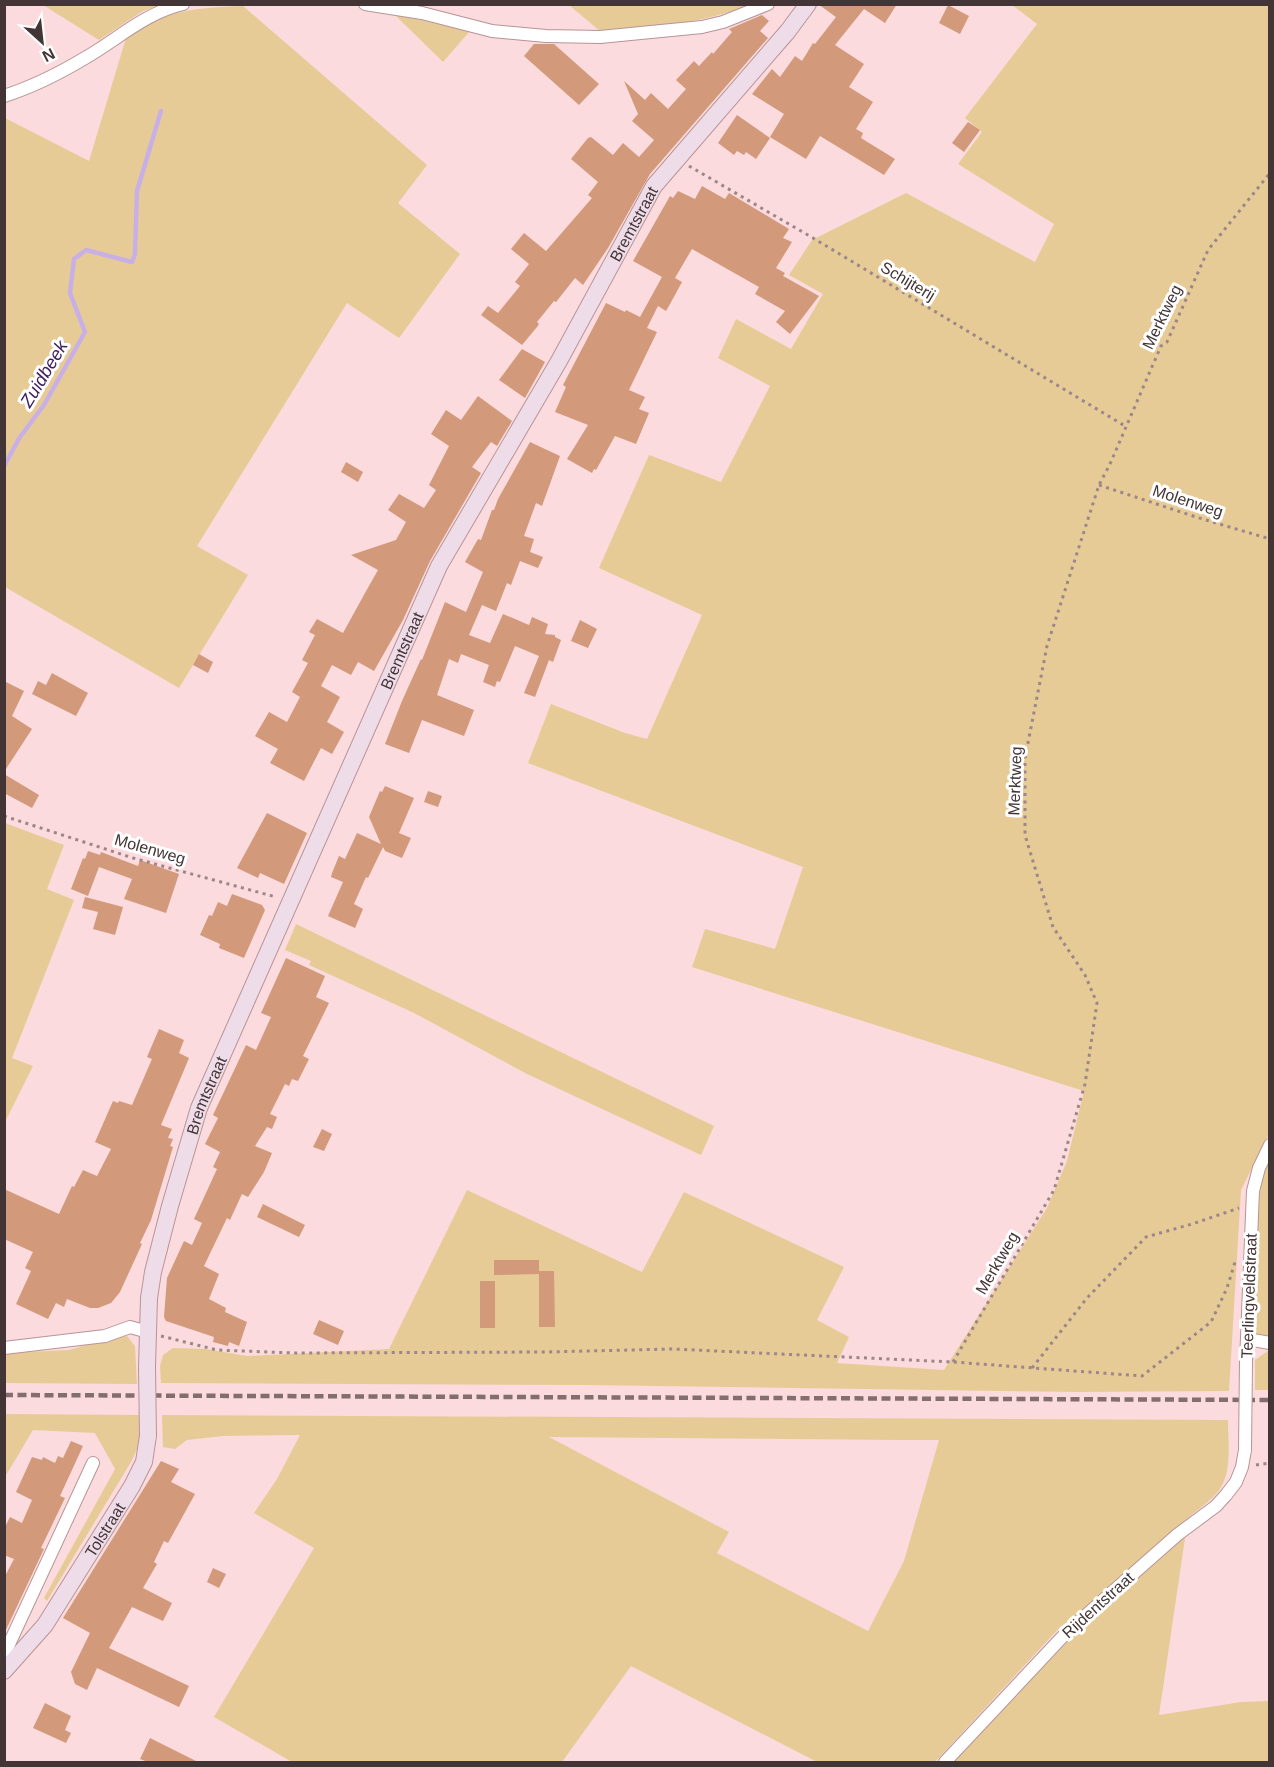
<svg xmlns="http://www.w3.org/2000/svg" width="1274" height="1767" viewBox="0 0 1274 1767" font-family="Helvetica,sans-serif">
  <style>
    .green { fill: #e7cb97; fill-rule: evenodd }
    .lines { fill: none; stroke-linecap: round; stroke-linejoin: round }
    .stream { stroke: #c8b0e7; stroke-width: 4.5 }
    .building { fill: #d2997b }
    .street-casing { stroke: #b89496; stroke-width: 14 }
    .secondary-casing { stroke: #b89496; stroke-width: 18 }
    .path { stroke: #9d8688; stroke-width: 3; stroke-dasharray: 3 4.5; stroke-linecap: butt }
    .street { stroke: #fff; stroke-width: 12 }
    .secondary { stroke: #efdce9; stroke-width: 16 }
    .rail { stroke: #826d6f; stroke-width: 4.5; stroke-dasharray: 9 4.5; stroke-linecap: butt }
    .street-bridge-casing { stroke: #b89496; stroke-width: 14; stroke-linecap: butt }
    .secondary-bridge-casing { stroke: #b89496; stroke-width: 18; stroke-linecap: butt }
    .street-bridge { stroke: #fff; stroke-width: 12 }
    .secondary-bridge { stroke: #efdce9; stroke-width: 16 }
    .labels { text-anchor: middle; dominant-baseline: central; stroke-width: 6; stroke-linejoin: round; paint-order: stroke }
    .street-label { font-size: 16px; fill: #433435; stroke: #fff }
    .water-label { font-size: 18px; font-style: italic; fill: #412060; stroke: #fff }
  </style>
  <rect width="100%" height="100%" fill="#fbdbdd"/>
  <path class="green" d="M43 5H161L143 11 99 40Z
    M569 5H750C700 24 653 27 600 31Z
    M1012 5H1269L1270 1132 1241 1190 1229 1391 1077 1392 587 1385 161 1383 160 1366 163 1355 173 1348 206 1349 247 1356 389 1349 467 1190 642 1272 684 1192 844 1267 817 1320 849 1337 837 1363 944 1370 1047 1208 1067 1161 1084 1091 692 967 705 929 775 949 803 867 528 763 551 704 625 733 647 739 702 615 599 568 649 455 721 482 770 386 718 358 736 319 791 349 823 294 789 275 812 240 906 193 1035 262 1054 224 958 164 982 132 965 118 1037 24Z
    M243 6 427 165 398 203 460 254 399 338 347 303 197 546 248 575 179 688 5 587V118L89 161 126 38C164 9 198 8 243 6Z
    M394 14 460 29 470 31 443 62Z
    M5 823 64 845 47 889 74 900 12 1058 33 1066 5 1122Z
    M296 924 714 1126 701 1155 527 1074 414 1013 309 965 311 961 285 950Z
    M1269 1158V1338L1259 1336 1252 1330 1257 1189Z
    M127 1336 135 1346 137 1384 5 1383V1353L69 1350 106 1339Z
    M1269 1350V1390H1255V1360Z
    M5 1414 142 1415 138 1447 131 1462 47 1601 44 1598 115 1469 95 1433 33 1430 5 1477Z
    M162 1415 1228 1420C1228 1443 1233 1474 1217 1493 1209 1502 1197 1510 1188 1518L1159 1715 1241 1702 1269 1701V1762H952L1073 1636 1061 1626 935 1762H817L631 1666 562 1762H292L214 1717 314 1548 254 1513 277 1479 300 1435 223 1436 187 1440 175 1449 163 1447ZM549 1437 900 1440H939L904 1561 868 1631 717 1553 729 1532Z"/>
  <g class="lines">
    <path class="stream" d="M4 466 20 437 44 405 85 332 70 293 74 259 86 250 132 262 135 254 137 191 161 111"/>
  </g>
  <path class="building" d="M818 4H897L885 23 864 9 835 45 864 64 849 87 873 102 856 129 863 133 861 138 895 159 884 175 820 136 806 159 770 137 784 114 752 94 772 69 780 77 795 56 802 61 813 43 815 44 836 17Z
    M948 5 969 16 960 34 939 23Z
    M762 15 769 21 760 31 768 38 650 174 608 248 583 285 575 278 556 302 554 301 537 322 539 324 537 327 522 345 481 315 488 306 498 313 520 286 515 282 529 264 511 249 524 233 546 251 592 198 588 195 598 182 571 159 588 138 591 137 613 155 623 143 639 157 654 140 632 121 638 114 624 81 645 100 651 93 668 109 686 89 676 80 694 61 699 66 712 52 713 54 732 32 729 29Z
    M534 44H554L599 84 579 105 524 56Z
    M737 115 770 138 756 159 746 152 744 155 737 151 734 155 718 143Z
    M968 122 980 130 964 152 952 143Z
    M702 186 725 199 729 193 789 229 783 238 792 242 776 268 785 273 783 276 819 296 790 334 776 322 785 311 755 294 759 287 692 249 675 278 682 282 670 304 666 311 658 306 647 328 657 332 629 390 645 397 639 409 649 413 636 444 615 436 596 470 594 469 592 473 567 459 588 425 555 412 566 387 563 385 606 303 625 312 626 310 640 317 662 277 633 261 670 196 673 198 678 191 695 199Z
    M522 349 545 362 525 398 499 380Z
    M478 396 512 421 497 446 491 442 472 467 481 473 430 561 403 620 374 671 358 662 351 675 332 665 321 686 340 697 327 722 344 732 332 754 321 748 304 781 270 763 278 749 255 736 269 712 287 722 300 697 292 692 308 663 302 660 315 635 309 632 317 619 343 633 365 593 378 570 351 555 396 540 406 522 388 510 399 494 424 508 436 490 429 485 449 446 431 434 446 410 461 420Z
    M530 442 560 456 542 506 536 503 524 536 534 539 530 552 543 557 538 568 520 561 511 585 507 583 496 611 482 605 469 635 490 643 503 614 529 625 532 617 548 624 545 634 555 635V637L561 640 553 662 549 660 535 697 524 693 539 656 515 646 500 682 497 681 495 687 483 682 489 665 461 654 458 663 449 659 437 695 474 710 464 736 422 720 409 753 385 744 402 701 421 659 422 660 445 602 466 612 483 572 465 562 478 539 481 540 492 510H494L498 499Z
    M346 462 363 472 358 482 341 472Z
    M580 620 597 629 588 648 571 641Z
    M199 654 213 662 208 673 193 665Z
    M52 673 88 693 76 716 32 694 38 681 46 685Z
    M4 681 24 691 12 716 32 729 4 772Z
    M4 774 39 795 32 808 4 793Z
    M385 786 414 798 399 833 411 838 402 858 385 851 383 847 368 878 366 877 354 904 363 909 355 928 328 916 343 882 331 877 332 873 339 856 345 859 357 833 381 844 369 817 380 791 382 792Z
    M428 791 442 796 438 807 424 802Z
    M267 813 307 833 284 884 260 873 258 878 237 868Z
    M88 851 100 855 101 852 138 866 140 860 179 874 166 913 124 899 132 879 99 867 88 896 71 889 83 858 85 859Z
    M232 894 262 905 265 910 244 958 219 948 220 944 200 935 209 915 212 916 218 902 227 906Z
    M85 897 123 907 115 935 93 929 98 912 82 908Z
    M286 958 325 976 316 997 329 1003 303 1056 309 1059 298 1081 292 1079 289 1086 285 1084 270 1114 277 1117 272 1129 267 1127 255 1146 272 1153 264 1172 248 1197 242 1194 230 1220 227 1218 204 1266 219 1274 209 1299 226 1308 225 1312 247 1322 239 1346 229 1342 228 1346 213 1342 214 1337 166 1321 164 1317 167 1278 184 1241 192 1245 202 1223 194 1219 217 1169 213 1167 220 1152 205 1144 218 1118 213 1115 246 1045 256 1050 271 1017 261 1013Z
    M159 1029 184 1040 179 1053 189 1058 161 1125 172 1129 168 1138 173 1139 170 1146 173 1147 151 1220 140 1243 142 1244 120 1292 111 1303 98 1308H90L67 1299 64 1307 56 1303 48 1319 16 1304 31 1271 25 1268 33 1252 4 1239V1189L59 1214 72 1186 74 1187 83 1170 97 1176 111 1149 95 1142 113 1101 118 1103 119 1101 132 1105 152 1059 147 1057Z
    M322 1129 332 1134 324 1151 313 1147Z
    M263 1204 305 1225 299 1237 257 1217Z
    M494 1260H539V1271H554L555 1327H539V1274L494 1275Z
    M480 1281H495V1328H480Z
    M319 1320 344 1331 338 1345 313 1334Z
    M71 1441 83 1446 60 1496 65 1498 41 1548 44 1549 4 1634V1578L14 1559 4 1555V1529L10 1517 22 1523 32 1500 16 1492 32 1457 42 1460 43 1457 55 1463 58 1456 63 1458Z
    M161 1461 179 1469 171 1482 195 1494 168 1543 164 1541 154 1562 157 1564 143 1588 172 1603 163 1621 132 1607 109 1648 189 1686 179 1707 97 1668 87 1690 75 1684 71 1672 90 1633 63 1618Z
    M213 1568 226 1574 219 1588 207 1582Z
    M45 1703 71 1716 65 1730 71 1733 66 1743 33 1728Z
    M150 1738 198 1762H148L140 1759Z"/>
  <g class="lines">
    <g class="street-casing">
      <path id="street" d="M365 4 422 13 492 31 546 36 600 37 702 27 723 22 768 4
        M4 96C32 87 60 73 85 58 118 39 145 13 183 4
        M1247 1339 1270 1343
        M4 1348 105 1336 130 1327 148 1332
        M1246 1362 1253 1191 1259 1168 1270 1145
        M4 1655 93 1463
        M945 1762 1066 1633 1177 1535 1216 1506 1226 1495 1236 1482 1242 1467 1245 1450"/>
    </g>
    <g class="secondary-casing">
      <g id="secondary">
        <path id="s1" d="M147 1367 149 1298 153 1272 170 1206 199 1108 439 566 559 361 654 186 788 31 808 4"/>
        <path id="s2" d="M4 1671 45 1625 132 1486 144 1462 148 1436"/>
      </g>
    </g>
    <path class="path" d="M689 166 813 238 1125 426
      M1099 485 1196 517 1270 539
      M4 816 133 858 276 897
      M161 1336 217 1350 294 1353 544 1352 673 1349 953 1362 1142 1376 1211 1322 1227 1288 1236 1259
      M953 1362 1054 1190 1085 1084 1097 1003 1085 975 1053 927 1025 835V758L1047 646 1099 485 1110 464 1161 346 1167 342 1208 250 1270 173
      M1032 1368 1087 1298 1146 1237 1192 1224 1239 1208
      M1256 1465 1270 1463"/>
    <use href="#street" class="street"/>
    <use href="#secondary" class="secondary"/>
    <path class="rail" d="M4 1395 1270 1400"/>
    <g class="street-bridge-casing">
      <path id="street-bridge" d="M1245 1450 1246 1362"/>
    </g>
    <g class="secondary-bridge-casing">
      <path id="secondary-bridge" d="M147 1367 148 1436"/>
    </g>
    <use href="#street-bridge" class="street-bridge"/>
    <use href="#secondary-bridge" class="secondary-bridge"/>
  </g>
  <g class="labels">
    <g class="street-label">
      <text stroke="none"><textPath href="#s1" startOffset="1252">Bremtstraat</textPath></text>
      <text transform="translate(908 281) rotate(31)">Schijterij</text>
      <text transform="translate(1162 317) rotate(-64)">Merktweg</text>
      <text transform="translate(1188 501) rotate(18)">Molenweg</text>
      <text stroke="none"><textPath href="#s1" startOffset="766">Bremtstraat</textPath></text>
      <text transform="translate(1015 781) rotate(-88)">Merktweg</text>
      <text transform="translate(150 849) rotate(16)">Molenweg</text>
      <text stroke="none"><textPath href="#s1" startOffset="280">Bremtstraat</textPath></text>
      <text transform="translate(997 1263) rotate(-60)">Merktweg</text>
      <text transform="translate(1249 1296) rotate(-88)">Teerlingveldstraat</text>
      <text stroke="none"><textPath href="#s2" startOffset="174">Tolstraat</textPath></text>
      <text transform="translate(1098 1605) rotate(-42)">Rijdentstraat</text>
    </g>
    <g class="water-label">
      <text transform="translate(44 374) rotate(-59)">Zuidbeek</text>
    </g>
  </g>
  <rect width="1274" height="1767" fill="none" stroke="#433435" stroke-width="12"/>
  <g transform="translate(42 42) rotate(153)" stroke="#ffffff" stroke-width="4.5" paint-order="stroke">
  <path d="M0-4.5L10 22L0 15L-10 22Z" fill="#433435"/>
  <text y="-9" font-size="16" font-weight="bold" text-anchor="middle" fill="#433435">N</text>
  </g>
</svg>
